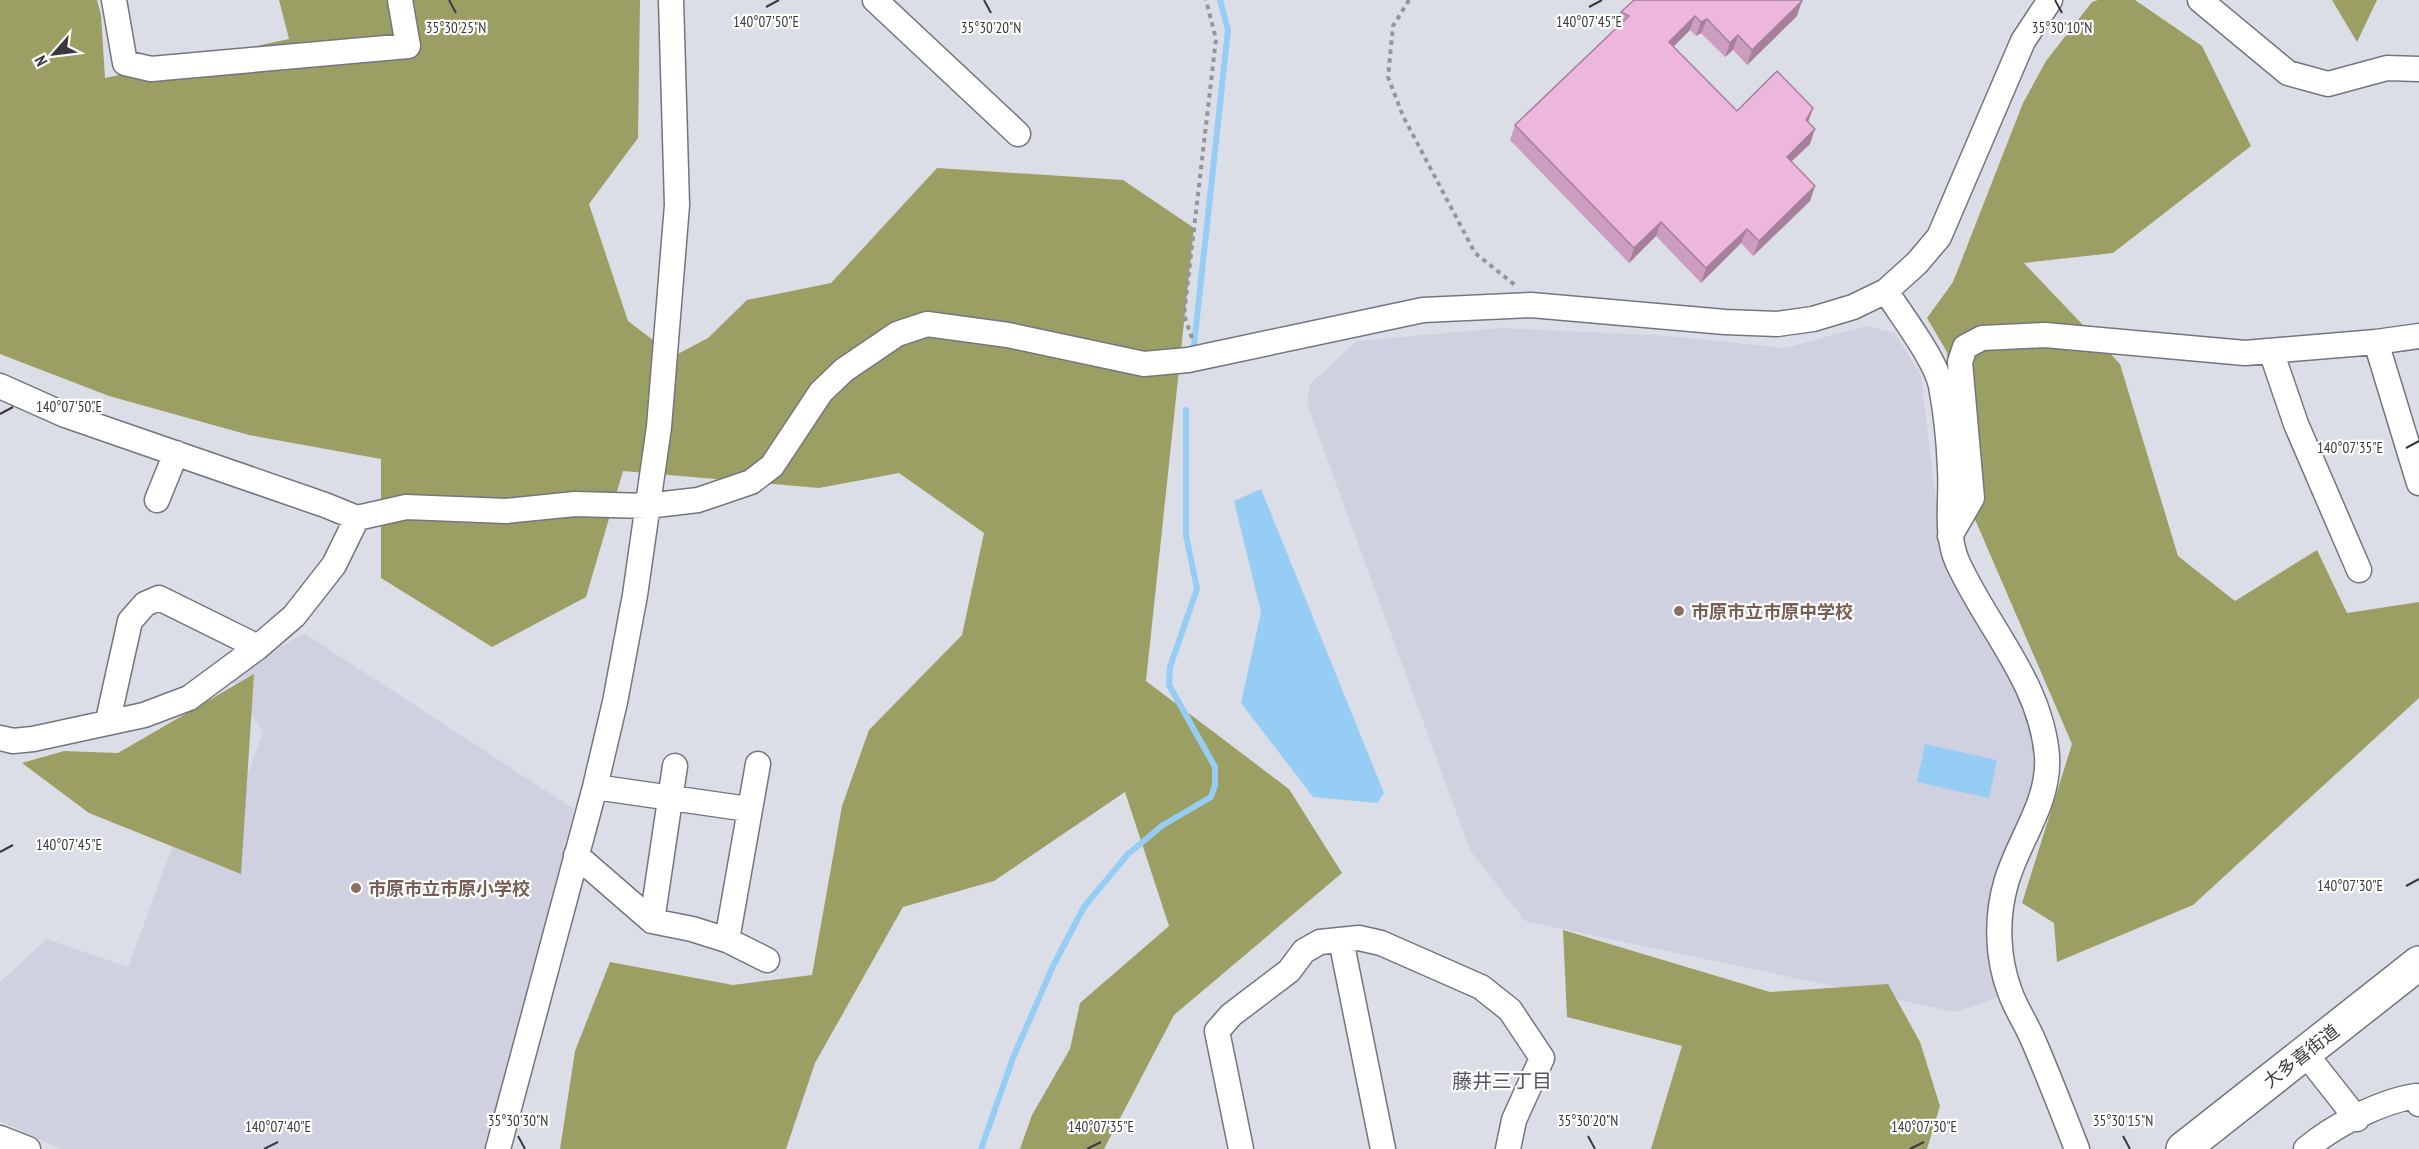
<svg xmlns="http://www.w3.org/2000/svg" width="2419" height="1149" viewBox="0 0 2419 1149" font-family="'PT Sans Narrow','Noto Sans JP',sans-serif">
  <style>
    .built { fill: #cfd1e1 }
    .forest { fill: #9c9f64 }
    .water { fill: #95cdf4 }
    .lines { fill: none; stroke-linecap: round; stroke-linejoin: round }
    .stream { stroke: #95cdf4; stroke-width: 6 }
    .minor-casing { stroke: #74757e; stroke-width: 27 }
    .highway-casing { stroke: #74757e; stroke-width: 36 }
    .path { stroke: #94959c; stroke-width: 4; stroke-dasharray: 4.5 4.5; stroke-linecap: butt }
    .minor { stroke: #fff; stroke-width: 24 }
    .highway { stroke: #fff; stroke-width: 33 }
    .wall { fill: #cc9dbe }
    .shaded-wall { fill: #a6809b }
    .building { fill: #edb7dd; stroke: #a6809b; stroke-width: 1.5 }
    .ticks { fill: none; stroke: #393a3e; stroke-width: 2 }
    .education-dot { fill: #8d6e63; stroke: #fff; stroke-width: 2 }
    .labels { text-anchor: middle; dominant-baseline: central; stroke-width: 4.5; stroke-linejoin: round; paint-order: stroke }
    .education-label { font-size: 18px; font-weight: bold; fill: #785e54; stroke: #fff; text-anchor: start }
    .street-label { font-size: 18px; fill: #393a3e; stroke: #fff }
    .neighbourhood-label { font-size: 20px; fill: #55565e; stroke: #fff }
    .ticks-label { font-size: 15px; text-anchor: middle; fill: #393a3e; stroke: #fff; stroke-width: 4.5; stroke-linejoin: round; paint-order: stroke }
  </style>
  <rect width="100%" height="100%" fill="#dcdee7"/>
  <path class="built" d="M1866 326 1895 333 1921 376 1942 550 2033 721 2034 791 1992 895 1989 962 2002 996 1956 1012 1525 921 1470 850 1307 404 1310 384 1357 341 1502 328 1670 336 1785 348Z
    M304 633 574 809 489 1149H61L0 1121V982L47 939 128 967 180 826 224 838 263 733 230 678Z"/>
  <path class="forest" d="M0 0H97L101 15 105 78 289 39 279 0H640L638 138 589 204 628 321 674 356 708 338 747 300 831 283 937 168 1123 180 1194 228 1146 681 1289 789 1342 873 1174 1015 1104 1149H1020L1032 1115 1070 1049 1080 1003 1169 926 1125 792 994 881 903 907 815 1063 786 1149H560L575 1051 610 962 733 985 812 975 842 806 869 730 962 635 984 533 899 473 819 488 623 471 586 597 492 647 381 578V459L249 435 109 396 0 354Z
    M2098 0H2135L2202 46 2251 146 2113 253 2024 263 2120 364 2178 556 2235 601 2317 550 2347 613 2419 602V698L2193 905 2057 962 2054 923 2022 903 2072 744 1958 480 1947 352 1927 318 1953 282 2023 103 2046 61 2092 2Z
    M2332 0H2377L2357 42Z
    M254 674 241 874 89 813 22 763 64 751 118 753Z
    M1563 930 1770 992 1888 984 1920 1042 1940 1106 1927 1149H1651L1682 1046 1567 1017Z"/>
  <path class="water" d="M1261 489 1384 793 1377 803 1313 797 1241 703 1261 612 1234 501Z
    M1925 744 1997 760 1989 798 1917 782Z"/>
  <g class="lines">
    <path class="stream" d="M1194 345 1228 30 1220 0
      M981 1149 1013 1058 1053 966 1084 907 1128 854 1163 825 1211 797 1215 785V767L1169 685 1170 667 1197 589 1186 535V410"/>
    <g class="minor-casing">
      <path id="minor" d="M114 0 125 63 151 69 408 46 400 0
        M875 0 1018 134
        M2200 0 2288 73 2328 84 2387 68 2419 69
        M1886 291C1901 315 1936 360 1941 386 1946 413 1949 442 1950 469 1952 499 1945 533 1957 561 1986 626 2041 682 2047 756 2050 803 2018 840 2006 883 1996 918 1997 958 2010 992 2016 1009 2027 1025 2034 1042 2049 1077 2063 1113 2077 1149
        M2376 342 2419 483
        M2271 351 2296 424 2359 570
        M0 386 65 415 325 505 357 518
        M157 500 176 453
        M1950 536 1972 498 1960 362 1965 347 1982 338 2045 335 2245 353 2376 342 2419 336
        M108 720 130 621 145 604 159 598 258 647
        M0 738 13 741 33 739 144 715 189 698 258 647 294 616 334 565 357 518 406 507 506 511 575 504 647 506 698 500 751 482 772 466 821 392 844 370 897 334 927 324 1008 335 1144 364 1188 360 1423 310 1531 305 1725 322 1777 324 1813 319 1853 307 1886 291 1917 263 1939 237 2023 41 2050 0
        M595 787 748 809
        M576 855 652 921 692 929 727 940 767 960
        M652 921 675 766
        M727 940 758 764
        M1341 940 1383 1149
        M2305 1053 2357 1119
        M0 1138 28 1149
        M498 1149 595 787 615 702 635 595 659 427 677 205 671 0
        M1241 1149 1217 1031 1231 1015 1289 971 1304 951 1320 942 1359 938 1381 943 1481 987 1510 1010 1542 1058 1514 1120 1508 1149
        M2306 1149C2333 1126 2381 1101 2416 1096L2419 1104"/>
    </g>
    <g class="highway-casing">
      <path id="highway" d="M2183 1149 2419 963"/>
    </g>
    <path class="path" d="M1409 0 1393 26 1388 77 1403 116 1475 253 1515 285
      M1192 338 1184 315 1216 39 1206 0"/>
    <use href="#minor" class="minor"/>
    <use href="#highway" class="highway"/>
  </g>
  <path class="wall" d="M1621 12 1797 16 1747 65 1733 50 1725 57 1701 33 1696 36 1690 30 1673 47 1737 111 1813 108 1808 122 1810 144 1791 162 1815 186 1810 201 1753 256 1741 243 1701 283 1656 236 1629 263 1510 140 1515 125 1617 27H1616Z"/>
  <path class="shaded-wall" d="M1802 1 1797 16 1747 65 1752 50Z
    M1695 16 1690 30 1663 57 1669 42Z
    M1707 19 1701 33 1696 36 1701 22Z
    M1738 35 1733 50 1725 57 1730 43Z
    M1813 108 1808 122 1806 120Z
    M1815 129 1810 144 1781 171 1787 157Z
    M1815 186 1810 201 1753 256 1759 241Z
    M1661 222 1656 236 1629 263 1634 248Z
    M1747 229 1741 243 1701 283 1706 268Z"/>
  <path class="building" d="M1634 0H1801L1802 1 1752 50 1738 35 1730 43 1707 19 1701 22 1695 16 1669 42 1737 111 1777 71 1813 108 1806 120 1815 129 1787 157 1815 186 1759 241 1747 229 1706 268 1661 222 1634 248 1515 125 1629 16 1621 12Z"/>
  <path class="ticks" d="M449 0 456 13M984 0 991 13M2055 0 2062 13M766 7 779 0M1589 7 1602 0M0 414 13 407M2406 448 2419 441M0 852 13 845M2406 886 2419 879M518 1136 525 1149M1588 1136 1595 1149M2123 1136 2130 1149M264 1149 278 1142M1087 1149 1101 1142M1910 1149 1924 1142"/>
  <g class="education-dot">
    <circle cx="1679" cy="611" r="6"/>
    <circle cx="356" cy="888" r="6"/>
  </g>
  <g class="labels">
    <g class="education-label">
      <text x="1691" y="611">市原市立市原中学校</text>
      <text x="368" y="888">市原市立市原小学校</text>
    </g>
    <g class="street-label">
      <text transform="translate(2301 1056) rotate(-38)">大多喜街道</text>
    </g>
    <g class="neighbourhood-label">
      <text x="1502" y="1081">藤井三丁目</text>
    </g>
  </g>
  <g class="ticks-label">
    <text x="766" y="27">140°07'50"E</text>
    <text x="1589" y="27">140°07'45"E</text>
    <text x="456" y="33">35°30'25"N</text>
    <text x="991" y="33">35°30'20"N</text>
    <text x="2062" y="33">35°30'10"N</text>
    <text x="69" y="412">140°07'50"E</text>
    <text x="2350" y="453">140°07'35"E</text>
    <text x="69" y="850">140°07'45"E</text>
    <text x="2350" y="891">140°07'30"E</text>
    <text x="518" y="1126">35°30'30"N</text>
    <text x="1588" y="1126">35°30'20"N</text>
    <text x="2123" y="1126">35°30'15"N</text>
    <text x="278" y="1132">140°07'40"E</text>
    <text x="1101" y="1132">140°07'35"E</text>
    <text x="1924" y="1132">140°07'30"E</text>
  </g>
  <g transform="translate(54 54) rotate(242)" stroke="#ffffff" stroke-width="4.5" paint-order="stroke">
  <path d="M0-4.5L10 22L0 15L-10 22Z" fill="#393a3e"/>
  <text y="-9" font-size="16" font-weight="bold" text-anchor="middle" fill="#393a3e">N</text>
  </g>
</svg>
